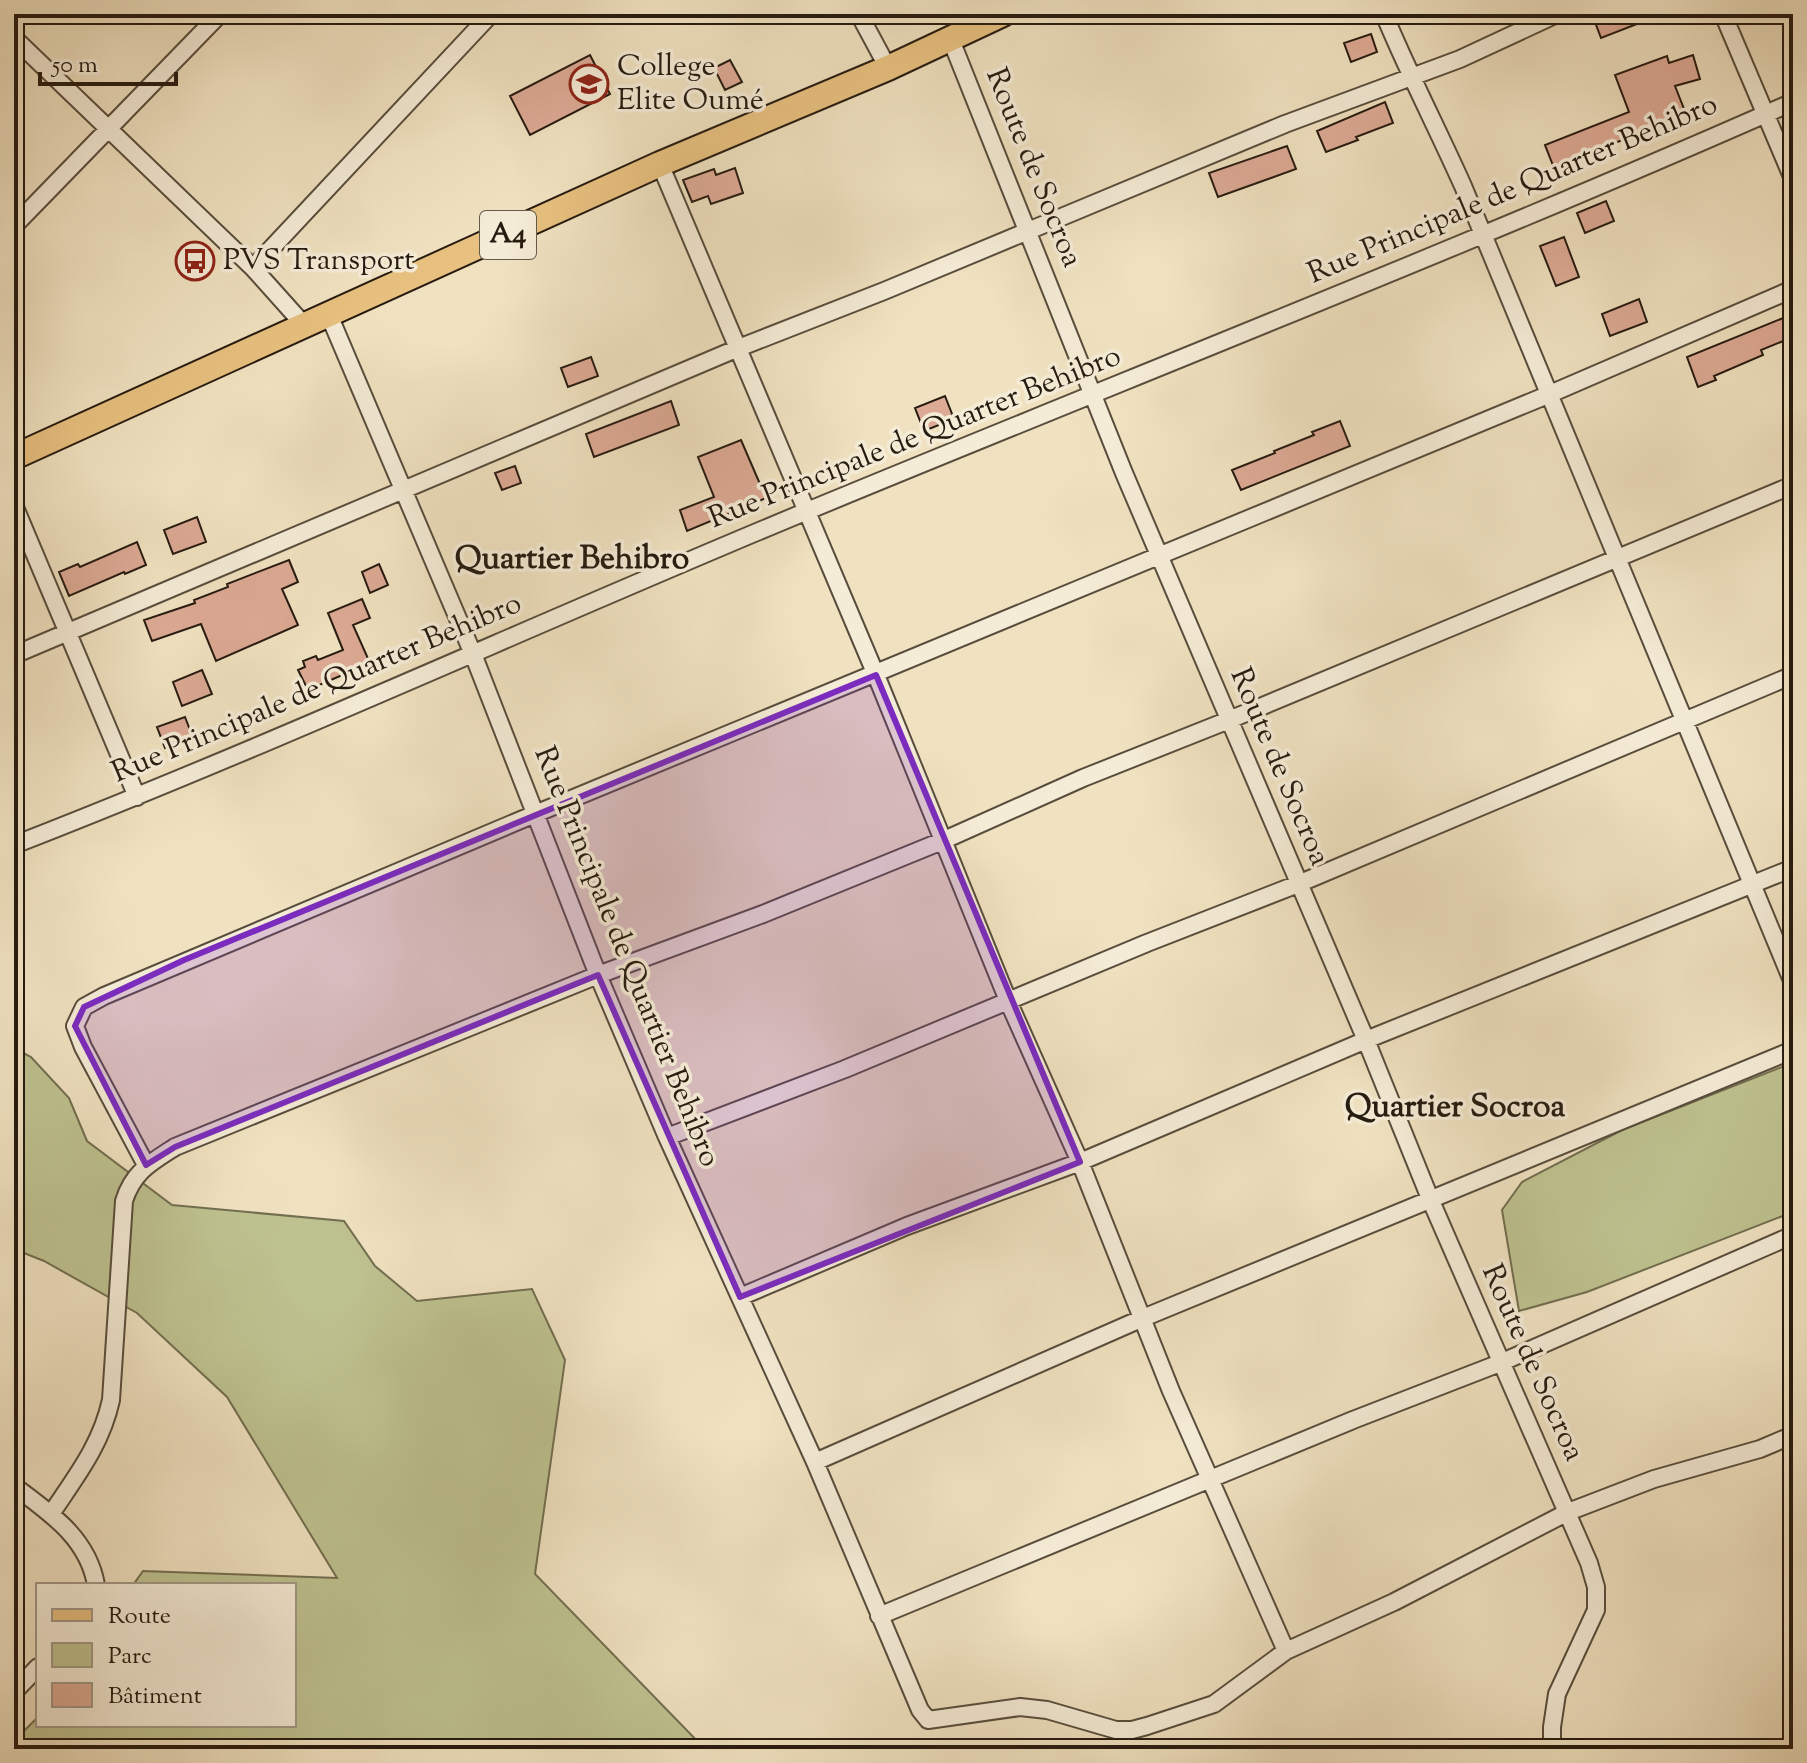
<svg xmlns="http://www.w3.org/2000/svg" width="1807" height="1763" viewBox="0 0 1807 1763" font-family="'Sorts Mill Goudy',serif">
  <style>
    .green { fill: #bec290; stroke: #726e50; stroke-width: 2 }
    .building { fill: #ddaa95; stroke: #261b10; stroke-width: 2 }
    .lines { fill: none; stroke-linecap: round; stroke-linejoin: round }
    .street-casing { stroke: #584d3c; stroke-width: 20 }
    .primary-casing { stroke: #261b10; stroke-width: 28 }
    .street { stroke: #f5ecd7; stroke-width: 16 }
    .primary { stroke: #e8c180; stroke-width: 24 }
    .marked { fill: #7b2cbf; fill-opacity: 0.2; stroke: #7b2cbf; stroke-width: 6; stroke-linejoin: round }
    .labels { text-anchor: middle; dominant-baseline: central; stroke-width: 7; stroke-linejoin: round; paint-order: stroke }
    .shield { fill: #f5ecd7; stroke: #645a4c; stroke-width: 2 }
    .shield-label { font-size: 28px; font-weight: bold; fill: #261b10 }
    .poi-label { font-size: 30px; fill: #261b10; stroke: #f5ecd7; text-anchor: start }
    .street-label { font-size: 30px; fill: #261b10; stroke: #f5ecd7 }
    .neighbourhood-label { font-size: 32px; font-weight: bold; fill: #261b10; stroke: #f5ecd7 }
  </style>
  <rect width="100%" height="100%" fill="#f0e2c1"/>
  <filter id="stains"><feTurbulence type="fractalNoise" baseFrequency=".0025" numOctaves="4"/><feColorMatrix values="0 0 0 0 .2 0 0 0 0 .09 0 0 0 0 .02 0 0 0 .5 -.17"/></filter>
  <radialGradient id="worn" r=".72"><stop offset=".6" stop-color="#630" stop-opacity="0"/><stop offset="1" stop-color="#630" stop-opacity=".3"/></radialGradient>
  <path class="green" d="M14 1048 31 1057 69 1098 87 1141 172 1205 344 1221 375 1266 417 1301 532 1289 565 1360 535 1574 705 1749H14V1741L38 1717V1725H294V1585H133L143 1571 337 1578 227 1397 137 1313 44 1261 14 1249Z
    M1787 1065 1793 1091V1212L1587 1292 1519 1311 1502 1210 1522 1182 1622 1130Z"/>
  <path class="building" d="M1592 14H1660V15L1601 38Z
    M1371 34 1377 52 1351 62 1344 43Z
    M590 55 610 94 530 135 510 96Z
    M1693 55 1700 79 1675 86 1686 114 1554 168 1545 145 1629 112 1615 75 1667 56 1669 63Z
    M730 60 742 82 725 90 714 68Z
    M1385 102 1393 123 1356 137 1358 140 1326 152 1317 131Z
    M1287 146 1296 169 1218 197 1209 173Z
    M735 168 743 193 711 204 708 196 692 202 683 180 714 169 716 175Z
    M1606 201 1614 221 1585 233 1577 213Z
    M1564 237 1579 277 1556 286 1540 246Z
    M1639 299 1647 322 1610 336 1602 314Z
    M1793 314V337L1761 350 1763 355 1714 376 1716 380 1698 387 1687 357Z
    M591 357 598 376 568 387 561 368Z
    M945 396 954 419 924 431 915 408Z
    M671 401 679 425 594 457 586 434Z
    M1340 421 1350 446 1241 490 1232 470 1275 453 1274 451 1314 435 1312 432Z
    M741 440 766 498 687 531 680 510 714 497 698 457Z
    M515 466 521 483 502 490 495 473Z
    M197 517 206 542 173 554 164 530Z
    M137 542 146 565 125 574 124 572 69 596 59 572 78 564 80 567Z
    M289 560 298 582 282 589 298 625 216 661 201 624 152 641 144 620 195 603 194 600 228 587 227 584Z
    M379 564 388 585 370 593 362 572Z
    M362 599 370 618 353 625 370 663 308 690 298 670 305 667 303 661 316 656 318 660 343 650 328 613Z
    M202 670 212 694 182 706 173 682Z
    M185 717 193 738 165 748 157 727Z"/>
  <g class="lines">
    <g class="street-casing">
      <path id="street" d="M859 14 888 68
        M1384 14C1408 72 1437 128 1463 186L1793 983
        M1723 14 1793 179
        M14 38 253 268 304 325
        M951 40 1124 473 1366 1040 1431 1201 1589 1563 1596 1587V1610L1557 1694 1552 1727V1749
        M660 164 876 675 1009 1003 1080 1162 1366 1040 1793 868
        M14 226 220 14
        M253 268 491 14
        M329 315 473 654 598 975 667 1137 815 1462 920 1710 928 1720 1020 1707 1047 1710 1116 1730H1132L1147 1726 1214 1704 1286 1651 1394 1602 1568 1512 1654 1479 1760 1449 1793 1435
        M14 505 137 797
        M14 655 736 349 884 291 1285 124 1460 59 1557 14
        M14 845C279 742 537 623 800 514 1131 377 1465 247 1793 102
        M667 1137 845 1069 1147 943 1298 884 1793 675
        M146 1165 83 1047 75 1026 84 1007 104 996 535 814 1550 394 1793 289
        M740 1297 907 1226 1080 1162 1171 1391 1286 1651
        M815 1462 1143 1318 1793 1050
        M14 1486C50 1513 88 1538 96 1585
        M51 1514C77 1475 101 1445 111 1400L124 1201C133 1172 150 1163 175 1147L598 975 763 914 942 841 1083 778 1229 720 1793 485
        M879 1616 1353 1420 1500 1363 1793 1235
        M14 1692 38 1667"/>
    </g>
    <g class="primary-casing">
      <path id="primary" d="M14 457 660 164 888 68 1003 14"/>
    </g>
    <use href="#street" class="street"/>
    <use href="#primary" class="primary"/>
  </g>
  <path class="marked" d="M876 675 1080 1162 740 1297 598 975 175 1147 146 1165 75 1026 84 1007 184 960Z"/>
  <defs>
    <g id="school-ring" transform="scale(2)"><circle r="9.5" fill="#f5ecd7" stroke="#8f2418" stroke-width="1.5"/><path d="M0-5L7-2L0 1L-7-2ZM-4 1L0 2.5L4 1V4Q0 6-4 4Z" fill="#8f2418"/></g>
    <g id="bus-ring" transform="scale(2)"><circle r="9.5" fill="#f5ecd7" stroke="#8f2418" stroke-width="1.5"/><path d="M-5-6H5V4H4V6H2V4H-2V6H-4V4H-5ZM-3.5-4V0h7V-4ZM-3.5 1.2v1.5H-2V1.2ZM2 1.2v1.5H3.5V1.2Z" fill="#8f2418"/></g>
  </defs>
  <g fill-rule="evenodd">
    <use href="#school-ring" x="589" y="84"/>
    <use href="#bus-ring" x="195" y="261"/>
  </g>
  <g class="labels">
    <rect class="shield" x="480" y="211" width="56" height="48" rx="6"/>
    <g class="shield-label">
      <text x="508" y="235">A4</text>
    </g>
    <g class="poi-label">
      <text x="617" y="67">College<tspan x="617" dy="34">Elite Oumé</tspan></text>
      <text x="223" y="261">PVS Transport</text>
    </g>
    <g class="street-label">
      <text transform="translate(1033 168) rotate(68)">Route de Socroa</text>
      <text transform="translate(1513 190) rotate(-23)">Rue Principale de Quarter Behibro</text>
      <text transform="translate(915 438) rotate(-22)">Rue Principale de Quarter Behibro</text>
      <text transform="translate(317 689) rotate(-23)">Rue Principale de Quarter Behibro</text>
      <text transform="translate(1279 767) rotate(67)">Route de Socroa</text>
      <text transform="translate(626 957) rotate(68)">Rue Principale de Quartier Behibro</text>
      <text transform="translate(1532 1363) rotate(66)">Route de Socroa</text>
    </g>
    <g class="neighbourhood-label">
      <text x="572" y="560">Quartier Behibro</text>
      <text x="1455" y="1108">Quartier Socroa</text>
    </g>
  </g>
  <rect width="1807" height="1763" fill="none" stroke="#f0e2c1" stroke-width="48"/>
  <rect x="16" y="16" width="1775" height="1731" fill="none" stroke="#261b10" stroke-width="4"/>
  <rect x="24" y="24" width="1759" height="1715" fill="none" stroke="#261b10" stroke-width="2"/>
  <rect x="36" y="1583" width="260" height="144" fill="#f5ecd7" stroke="#a29887" stroke-width="2"/>
  <rect x="52" y="1609" width="40" height="12" fill="#e8c180" stroke="#a29887" stroke-width="2"/>
  <text x="108" y="1623" font-size="24" fill="#261b10">Route</text>
  <rect x="52" y="1643" width="40" height="24" fill="#bec290" stroke="#a29887" stroke-width="2"/>
  <text x="108" y="1663" font-size="24" fill="#261b10">Parc</text>
  <rect x="52" y="1683" width="40" height="24" fill="#ddaa95" stroke="#a29887" stroke-width="2"/>
  <text x="108" y="1703" font-size="24" fill="#261b10">Bâtiment</text>
  <path d="M40 72v12h136v-12" fill="none" stroke="#261b10" stroke-width="4"/>
  <text x="52" y="72" font-size="24" fill="#261b10" stroke="#f5ecd7" stroke-width="6" paint-order="stroke">50 m</text>
  <rect width="100%" height="100%" filter="url(#stains)"/>
  <rect width="100%" height="100%" fill="url(#worn)"/>
</svg>
